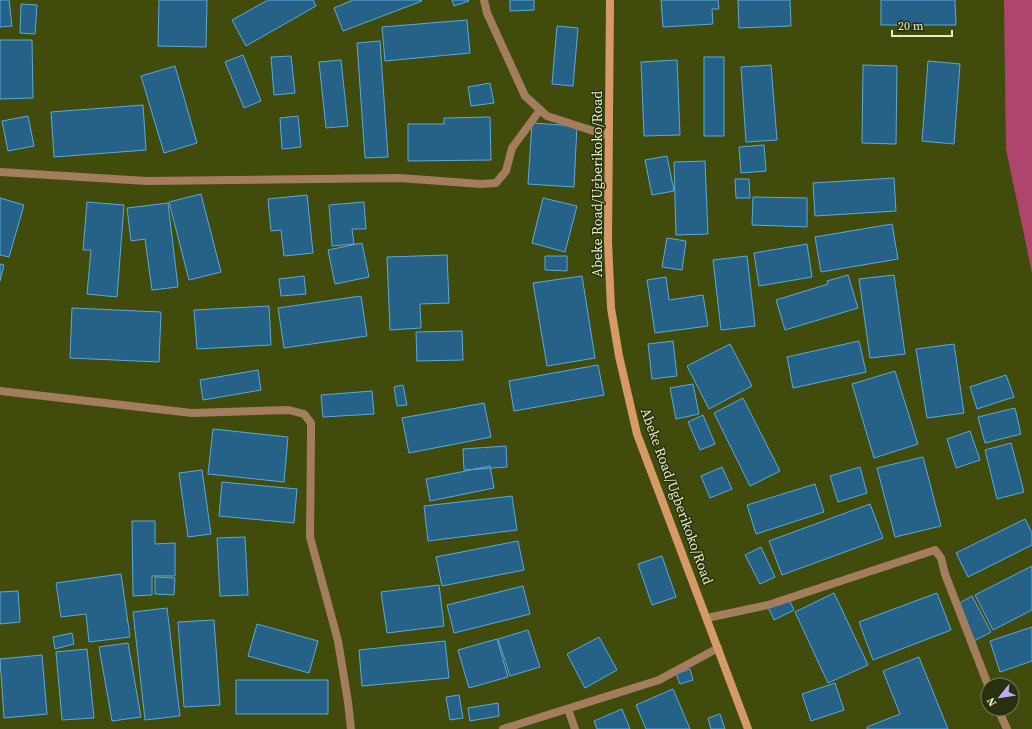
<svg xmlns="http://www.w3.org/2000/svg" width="1032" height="729" viewBox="0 0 1032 729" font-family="'Source Serif 4',serif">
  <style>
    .forest { fill: #af456d }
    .building { fill: #266287; stroke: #5ba9dc }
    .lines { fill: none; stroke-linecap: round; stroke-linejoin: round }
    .street { stroke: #a37d5e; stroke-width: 8 }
    .secondary { stroke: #d69a69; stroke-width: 8 }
    .labels { text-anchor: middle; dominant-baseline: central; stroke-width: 3; stroke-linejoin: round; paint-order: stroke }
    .street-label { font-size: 14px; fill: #e3eec6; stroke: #29300f }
  </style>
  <rect width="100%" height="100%" fill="#414c0c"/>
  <path class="forest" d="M1004 0H1032V273L1006 149Z"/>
  <path class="building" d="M0 0H9L12 26 0 27Z
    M159 0H207L206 47 158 46Z
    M268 0H313L316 6 246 46 232 20Z
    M353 0H421L422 1 343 31 334 8Z
    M452 0H468L469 1 454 6Z
    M510 0H534V10L510 11Z
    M661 0H718L719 9H712L713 24 663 27Z
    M738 0H790L791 26 739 28Z
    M881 0H955L956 25H881Z
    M21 4 37 5 35 34 20 33Z
    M467 20 470 53 385 61 382 27Z
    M557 26 578 28 573 86 552 84Z
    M0 40H32L33 98 0 99Z
    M380 41 388 157 365 158 357 43Z
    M243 55 261 101 244 108 225 62Z
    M291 56 295 93 274 95 271 57Z
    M704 57H724V136H704Z
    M341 60 348 126 326 128 319 62Z
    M677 60 680 135 644 136 641 62Z
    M928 61 960 64 954 144 922 141Z
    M771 65 777 140 746 142 741 67Z
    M863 65 897 66 896 144 862 143Z
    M175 66 197 143 164 153 141 76Z
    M490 83 494 103 471 106 468 87Z
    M143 105 146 150 54 157 51 112Z
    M28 116 34 146 8 151 2 121Z
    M298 116 301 147 282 149 280 118Z
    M490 117 491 160 408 161V124H444V118Z
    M532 123 577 126 574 187 528 184Z
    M764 145 766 171 741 173 739 147Z
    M667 156 674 191 652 195 645 160Z
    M705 161 708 234 676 235 674 162Z
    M894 178 896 211 815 216 813 183Z
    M735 179H749L750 198H736Z
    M201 194 221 272 189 280 169 202Z
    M307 195 313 253 284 256 281 230 271 231 268 199Z
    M753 197 807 198V227L752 225Z
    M0 198 24 205 9 257 0 255Z
    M543 198 577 206 565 252 532 243Z
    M87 202 124 205 117 297 87 294 91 250H83Z
    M364 202 366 229H352L354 244 332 246 329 205Z
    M168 203 178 287 152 290 145 239 131 241 127 208Z
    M892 224 898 259 821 272 815 237Z
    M667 238 686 241 682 270 662 267Z
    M362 243 369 277 335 284 328 250Z
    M807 244 812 277 759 286 754 253Z
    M447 255 449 303 420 304 421 328 390 330 387 257Z
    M545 256H567V271L545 270Z
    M747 256 755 326 721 330 713 260Z
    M0 264 4 265 0 281Z
    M848 275 858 308 785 330 776 300 828 284 827 281Z
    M894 275 905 354 870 358 859 279Z
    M304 276 306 294 281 296 279 279Z
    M582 276 595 358 547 366 533 283Z
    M666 277 669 300 703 295 708 326 655 333 647 280Z
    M361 296 367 336 284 348 278 308Z
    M269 306 271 345 197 349 194 310Z
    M72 308 161 312 159 362 70 358Z
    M462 331 463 360 417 361 416 332Z
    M673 341 677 376 652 379 648 344Z
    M859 341 866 372 793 388 787 357Z
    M730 344 752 386 709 409 687 366Z
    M954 344 964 413 927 418 916 349Z
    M598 365 604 395 514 411 509 381Z
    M258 370 261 390 203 400 200 380Z
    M895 371 918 444 874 458 852 384Z
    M1006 375 1014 397 977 409 970 387Z
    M693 384 699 414 676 419 670 388Z
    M403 385 407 405 397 406 394 387Z
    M372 391 374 414 323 417 321 395Z
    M743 398 780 471 750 486 714 413Z
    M484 403 491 437 409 453 402 418Z
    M1015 408 1021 434 985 443 978 417Z
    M703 415 715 444 700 450 688 422Z
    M213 429 288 437 284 482 208 474Z
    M970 431 980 460 956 468 947 439Z
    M1011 443 1024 492 997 499 985 450Z
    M506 446 507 467 464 470 463 449Z
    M923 457 941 526 895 537 877 468Z
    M490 466 494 488 430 501 426 479Z
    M722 467 732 489 710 498 701 476Z
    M860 467 867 493 838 502 830 476Z
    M202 470 211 534 188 537 179 473Z
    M222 482 297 489 294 523 219 516Z
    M815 484 824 512 756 534 747 505Z
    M512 496 517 530 428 541 424 506Z
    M870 504 883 538 782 575 769 541Z
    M1025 519 1032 533V545L968 577 956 553Z
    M132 521H155V544L175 543V576H152V595L133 596Z
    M245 537 248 595 220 596 217 538Z
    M518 541 524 570 442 586 436 557Z
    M761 547 775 577 760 584 745 555Z
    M662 556 676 597 652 605 638 564Z
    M1032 566V610L993 630 975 595Z
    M121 574 130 637 89 642 86 614 61 617 56 583Z
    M155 577 175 578 174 595 155 594Z
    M439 585 444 626 387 633 381 592Z
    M523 586 530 614 454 633 447 605Z
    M18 591 20 622 0 624V592Z
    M834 593 868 665 828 683 795 612Z
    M937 593 951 630 873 660 859 622Z
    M972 596 991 632 974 641 956 605Z
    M788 597 794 610 774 620 768 607Z
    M167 608 180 716 145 720 133 612Z
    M214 620 220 705 184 707 178 622Z
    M257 624 318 641 309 673 248 656Z
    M1032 627V661L1000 672 990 641Z
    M528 630 540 667 510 676 498 639Z
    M72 633 74 644 55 649 53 637Z
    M599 637 617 670 585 688 567 654Z
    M497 639 508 677 469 688 458 650Z
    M445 641 449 678 362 686 359 650Z
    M128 643 141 717 112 721 99 647Z
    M87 649 94 718 62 720 56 652Z
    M42 655 47 714 4 718 0 659Z
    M919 657 948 729H867V727L900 714 883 671Z
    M690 669 693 680 680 684 676 674Z
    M236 680H328V714H236Z
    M835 683 844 710 811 721 802 694Z
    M673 689 690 729H646L636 705Z
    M459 695 463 718 450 720 446 697Z
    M498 703 499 716 470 721 468 708Z
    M622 709 630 729H597L594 721Z
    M720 714 725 729H711L708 718Z"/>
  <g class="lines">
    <path class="street" d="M484 0 487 13 525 96 547 116 609 136
      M0 172 147 181 399 178 481 184 496 183 506 171 512 148 540 110
      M0 391 192 413 289 410 304 414 311 423V437L310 537 338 641 348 702 351 729
      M707 618 768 605 935 550 941 558 945 574 988 685
      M568 709 575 729
      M998 709 1007 729
      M503 729 659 680 718 648"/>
    <path class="secondary" d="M610 0 608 241 611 308 619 356 637 434 748 729"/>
  </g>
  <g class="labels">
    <g class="street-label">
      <text transform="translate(597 184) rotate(-90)">Abeke Road/Ugberikoko/Road</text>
      <text transform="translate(677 496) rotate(70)">Abeke Road/Ugberikoko/Road</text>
    </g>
  </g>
  <g transform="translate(1000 697) rotate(240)"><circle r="19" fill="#29300f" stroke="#737c58"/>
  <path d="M0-3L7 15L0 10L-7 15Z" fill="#c2a8f3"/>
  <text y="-6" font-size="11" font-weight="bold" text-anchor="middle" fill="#e3eec6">N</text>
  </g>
  <path d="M892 30v6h60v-6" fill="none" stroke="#e3eec6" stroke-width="2"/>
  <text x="898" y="30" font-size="12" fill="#e3eec6" stroke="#29300f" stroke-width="3" paint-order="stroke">20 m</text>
</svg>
